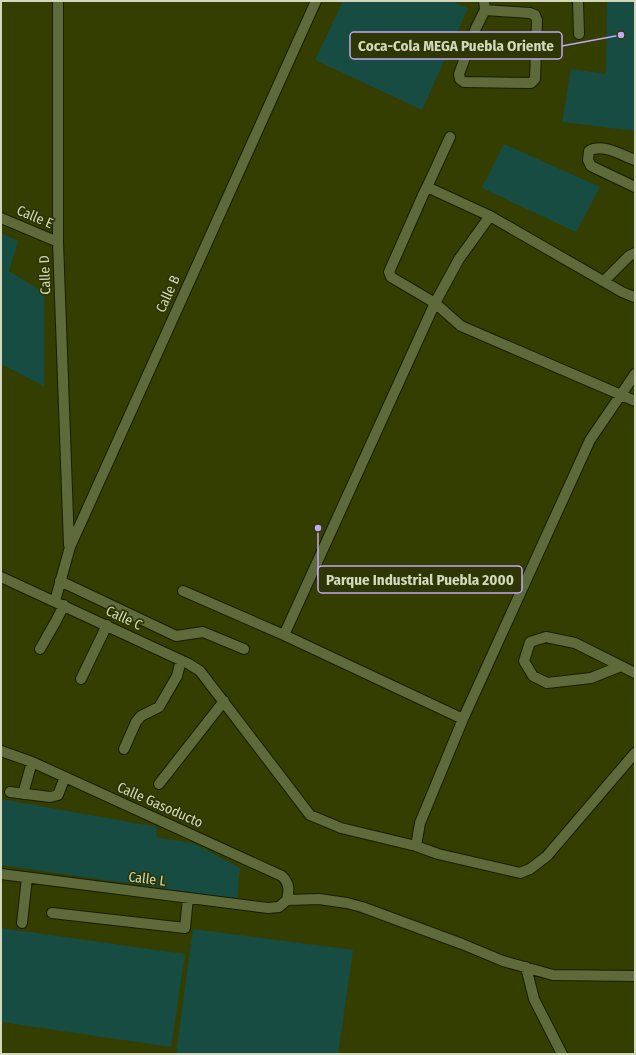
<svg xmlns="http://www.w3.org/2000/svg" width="636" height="1055" viewBox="0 0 636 1055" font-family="'Fira Sans Condensed',sans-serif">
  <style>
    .built { fill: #343e00 }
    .building { fill: #174c43 }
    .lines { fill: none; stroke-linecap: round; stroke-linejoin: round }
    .minor-casing { stroke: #171d00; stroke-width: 12 }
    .minor { stroke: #5e6a39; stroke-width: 10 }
    .labels { text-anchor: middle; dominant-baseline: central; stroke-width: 3.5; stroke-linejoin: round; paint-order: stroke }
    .street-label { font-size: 14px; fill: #d1d8be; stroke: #2e3603 }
    .leader { fill: none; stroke: #c1a8f3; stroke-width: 1.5 }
    .callout-dot { fill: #c1a8f3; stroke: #2e3603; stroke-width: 1.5 }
    .callout { fill: #2e3603; stroke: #c1a8f3; stroke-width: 1.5 }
    .callout-label { font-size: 15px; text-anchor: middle; font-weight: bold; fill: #d1d8be }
  </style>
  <rect width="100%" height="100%" fill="#2e3603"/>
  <path class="built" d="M1 1H635V1054H1Z"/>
  <path class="building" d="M343 1H452L468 8 422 110 315 60Z
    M607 1H635V131L562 122 571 69 606 74Z
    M504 144 600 187 576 232 482 188Z
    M1 233 18 241 9 271 44 293V386L1 364Z
    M1 799 157 827 156 837 195 844 240 868 237 899 1 865Z
    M1 928 185 954 171 1047 1 1022Z
    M193 929 353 950 338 1054H176Z"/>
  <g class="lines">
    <g class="minor-casing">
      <path id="minor" d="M58 1V242L69 545
        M484 1 485 10 476 28 459 74 460 79 464 82 531 83 535 79 537 20 535 15 530 13 485 10
        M578 1 579 34
        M635 160C621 155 603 143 589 151L588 160 591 166 635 187
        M427 187 450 137
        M1 218 58 242
        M604 281 629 256 635 253
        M635 296 634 297 622 292 490 216 459 259 435 303 461 326 635 401
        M635 374 590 440 463 719 420 823 416 846 438 854 520 873 530 869 547 856 635 753
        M1 577 189 664 200 671 310 815 341 828 416 846
        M60 581 176 636 203 632 244 649
        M183 591 284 635 463 719
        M55 601 70 547 316 1
        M284 635 435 303 391 277 389 272 423 195 427 187 490 216
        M40 649 56 621 64 605
        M621 666 591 678 547 683 533 676 524 661 530 642 546 637 575 643 635 673
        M81 679 107 625
        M124 749 136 722 141 716 159 707 177 676 181 660
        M1 751 32 762 282 876C290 884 289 890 287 900
        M159 784 224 701
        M10 792 50 797 58 795 65 777
        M23 794 32 762
        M1 874 268 908 279 907 287 900
        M287 900 319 899 347 903 362 907 462 944 503 961 553 975 635 976
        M52 913 185 928 188 898
        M22 923 27 878
        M526 967 534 999 562 1054"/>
    </g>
    <use href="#minor" class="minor"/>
  </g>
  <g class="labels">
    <g class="street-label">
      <text transform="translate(35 217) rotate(23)">Calle E</text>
      <text transform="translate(45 275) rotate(-92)">Calle D</text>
      <text transform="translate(168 294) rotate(-66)">Calle B</text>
      <text transform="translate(124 618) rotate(25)">Calle C</text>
      <text transform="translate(160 805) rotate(24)">Calle Gasoducto</text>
      <text transform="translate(147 879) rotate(7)">Calle L</text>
    </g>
  </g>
  <path class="leader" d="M621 35L562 46M318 528L318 579"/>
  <g class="callout-dot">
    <circle cx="621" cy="35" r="4"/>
    <circle cx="318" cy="528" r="4"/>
  </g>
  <g class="callout">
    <rect x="350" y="32" width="212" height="27" rx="4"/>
    <rect x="318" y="566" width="204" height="27" rx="4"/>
  </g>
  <g class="callout-label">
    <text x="456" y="51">Coca-Cola MEGA Puebla Oriente</text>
    <text x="420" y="585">Parque Industrial Puebla 2000</text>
  </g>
  <rect width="636" height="1055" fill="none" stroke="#d1d8be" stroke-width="4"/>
</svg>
